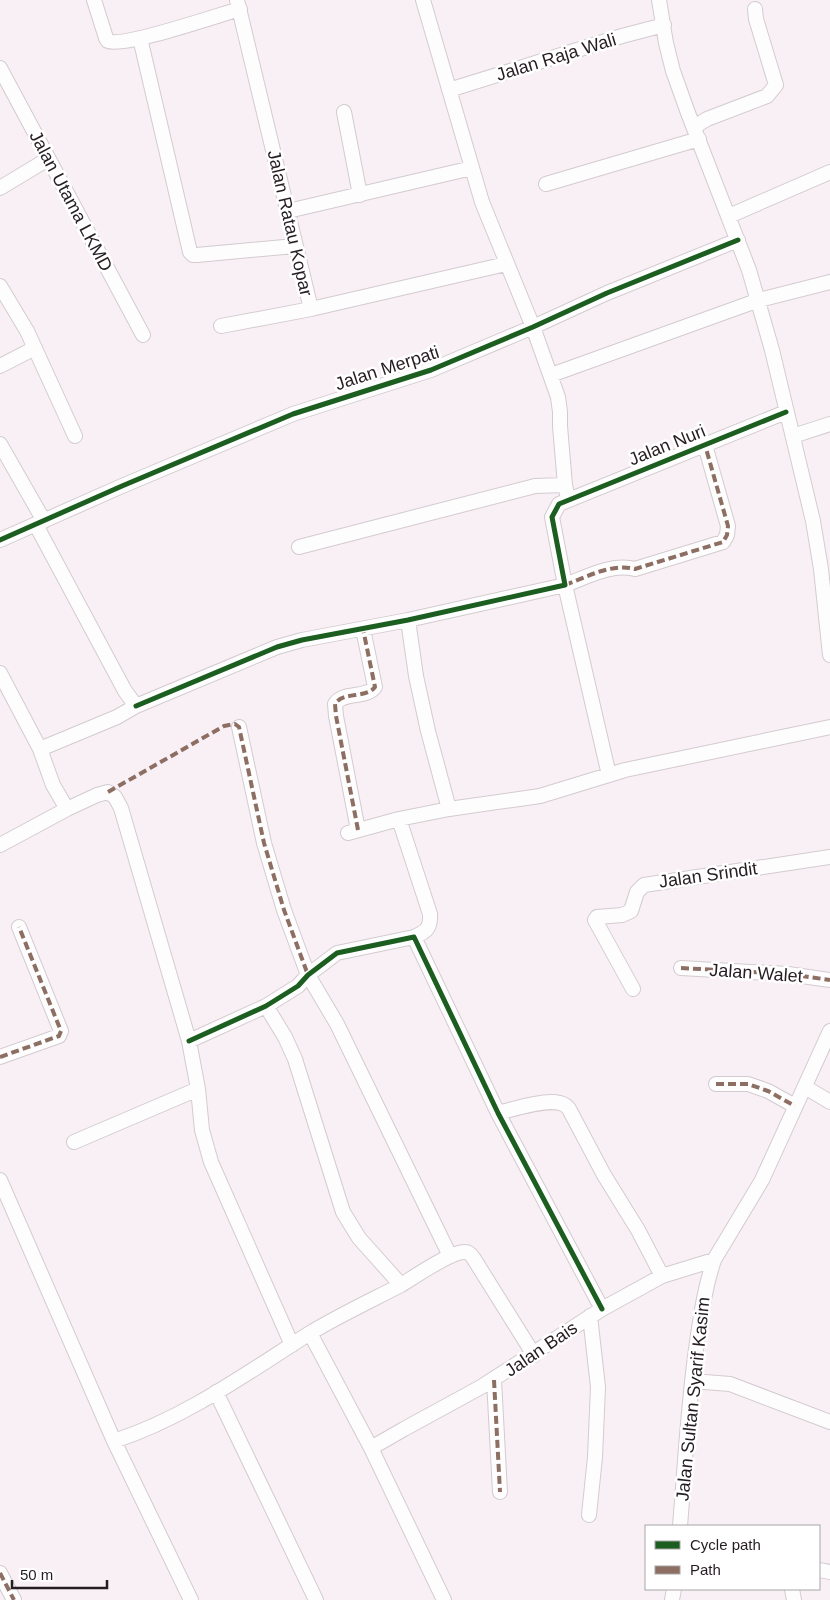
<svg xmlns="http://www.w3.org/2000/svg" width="830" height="1600" viewBox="0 0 830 1600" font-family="Helvetica,sans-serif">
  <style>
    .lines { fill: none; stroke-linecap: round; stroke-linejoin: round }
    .minor-casing { stroke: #d3cbcf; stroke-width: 16 }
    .minor { stroke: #fefdfe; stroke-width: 14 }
    .quiet { stroke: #8d6e63; stroke-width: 4; stroke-dasharray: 8 4; stroke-linecap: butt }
    .cycleway-casing { stroke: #fff; stroke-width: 8 }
    .cycleway { stroke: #1b5e20; stroke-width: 5 }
    .labels { text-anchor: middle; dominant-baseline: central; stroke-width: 5; stroke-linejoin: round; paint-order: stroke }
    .street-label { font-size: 18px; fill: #251d22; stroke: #fff }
  </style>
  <rect width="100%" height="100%" fill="#f9f0f5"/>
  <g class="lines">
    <g class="minor-casing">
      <path id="minor" d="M94 0 106 38 108 41C123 48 218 15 240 9
        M237 0 311 309 506 264
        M423 0 482 202 533 327 558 397 560 412V426L565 485
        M659 0 666 43 673 71 688 113 749 270 772 350 813 521 821 569 830 655
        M140 38 190 252 193 255H197L295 246
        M0 68 143 335
        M449 90 622 36 664 25
        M344 112 360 195
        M694 127 707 119 767 96 776 85 756 19 755 9
        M546 184 699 139
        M0 188 48 159
        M288 211 472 168
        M729 216 830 172
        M0 286 27 331 75 436
        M221 326 311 309
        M0 366 35 348
        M551 375 759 300 830 282
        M793 436 830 424
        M0 444 44 521
        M36 525 125 691 136 706 117 717 40 749
        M0 540 122 486 293 414 431 370 533 327 607 293 738 240
        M299 547 535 486 565 485 567 494
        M408 620 416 676 428 731 449 809
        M0 673 40 749 53 785 67 809 0 845
        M136 706 277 647 302 640 408 620 565 585 552 517 559 504 786 412
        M239 727 264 843 284 910 308 975 337 1024 450 1256
        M609 775 565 585C587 577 611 563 635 569L723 542 727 535 728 526 705 445
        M67 809 97 795 108 792 115 797 121 808 189 1041 198 1089 202 1130 211 1162 292 1345
        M399 819 430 914C431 928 426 932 414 937
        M358 830 336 716 335 704C343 691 366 699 375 687L363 629
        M348 833 399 819 449 809 540 796 625 770 830 727
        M681 968 788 974 830 980
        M633 989 595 920 597 917 622 915 631 911 637 892 644 885 830 857
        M266 1006 285 1037 295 1059 343 1212 359 1238 401 1285
        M189 1041 266 1006 298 986 308 975 337 953 414 937 498 1113 602 1309
        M0 1057 59 1036 61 1031 19 927
        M716 1084H748L768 1091 795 1106
        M805 1087 830 1102
        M498 1113C514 1109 544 1099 560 1103 564 1104 567 1106 569 1109L604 1175 638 1230 662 1276
        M74 1142 198 1089
        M0 1180 114 1441 191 1600
        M310 1333C340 1315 370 1301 401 1285 414 1277 452 1251 465 1252 470 1252 472 1256 474 1259L534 1355
        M494 1380 500 1492
        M692 1381 730 1384 830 1422
        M216 1392 316 1600
        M114 1441C185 1418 247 1373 310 1333L371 1448 444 1600
        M371 1448 404 1429 481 1387 602 1309 662 1276 714 1260
        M589 1515 595 1457 598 1387 590 1316
        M680 1526C685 1465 688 1403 697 1342 701 1314 705 1287 714 1260L762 1180 830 1031
        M819 1570 830 1572
        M0 1573 14 1600
        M792 1589 794 1600
        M672 1600 674 1589"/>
    </g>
    <use href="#minor" class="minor"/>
    <path class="quiet" d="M565 585C587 577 611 563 635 569L723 542 727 535 728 526 705 445
      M108 792 224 726 235 724 239 727 264 843 284 910 308 975
      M358 830 336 716 335 704C343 691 366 699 375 687L363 629
      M681 968 788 974 830 980
      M0 1057 59 1036 61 1031 19 927
      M716 1084H748L768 1091 795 1106
      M494 1380 500 1492
      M0 1573 14 1600"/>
    <g class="cycleway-casing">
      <path id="cycleway" d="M0 540 122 486 293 414 431 370 533 327 607 293 738 240
        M136 706 277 647 302 640 408 620 565 585 552 517 559 504 786 412
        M189 1041 266 1006 298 986 308 975 337 953 414 937 498 1113 602 1309"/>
    </g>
    <use href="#cycleway" class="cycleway"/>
  </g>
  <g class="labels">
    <g class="street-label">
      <text transform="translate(556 57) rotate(-17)">Jalan Raja Wali</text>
      <text transform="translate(71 201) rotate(62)">Jalan Utama LKMD</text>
      <text transform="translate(290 223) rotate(77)">Jalan Ratau Kopar</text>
      <text transform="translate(387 368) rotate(-18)">Jalan Merpati</text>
      <text transform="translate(667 445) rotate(-22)">Jalan Nuri</text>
      <text transform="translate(708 875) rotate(-8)">Jalan Srindit</text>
      <text transform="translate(756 973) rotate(4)">Jalan Walet</text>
      <text transform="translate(541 1349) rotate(-34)">Jalan Bais</text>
      <text transform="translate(693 1399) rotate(-84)">Jalan Sultan Syarif Kasim</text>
    </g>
  </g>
  <rect x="645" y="1525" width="175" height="65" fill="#ffffff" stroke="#a8a5a7"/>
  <rect x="655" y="1541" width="25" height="8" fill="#1b5e20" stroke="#a8a5a7"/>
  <text x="690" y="1550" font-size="15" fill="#251d22">Cycle path</text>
  <rect x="655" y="1566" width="25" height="8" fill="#8d6e63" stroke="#a8a5a7"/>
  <text x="690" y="1575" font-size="15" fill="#251d22">Path</text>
  <path d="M12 1580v8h95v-8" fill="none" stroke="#251d22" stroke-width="2.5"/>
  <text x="20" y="1580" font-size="15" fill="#251d22" stroke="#ffffff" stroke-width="4" paint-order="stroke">50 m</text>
</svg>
